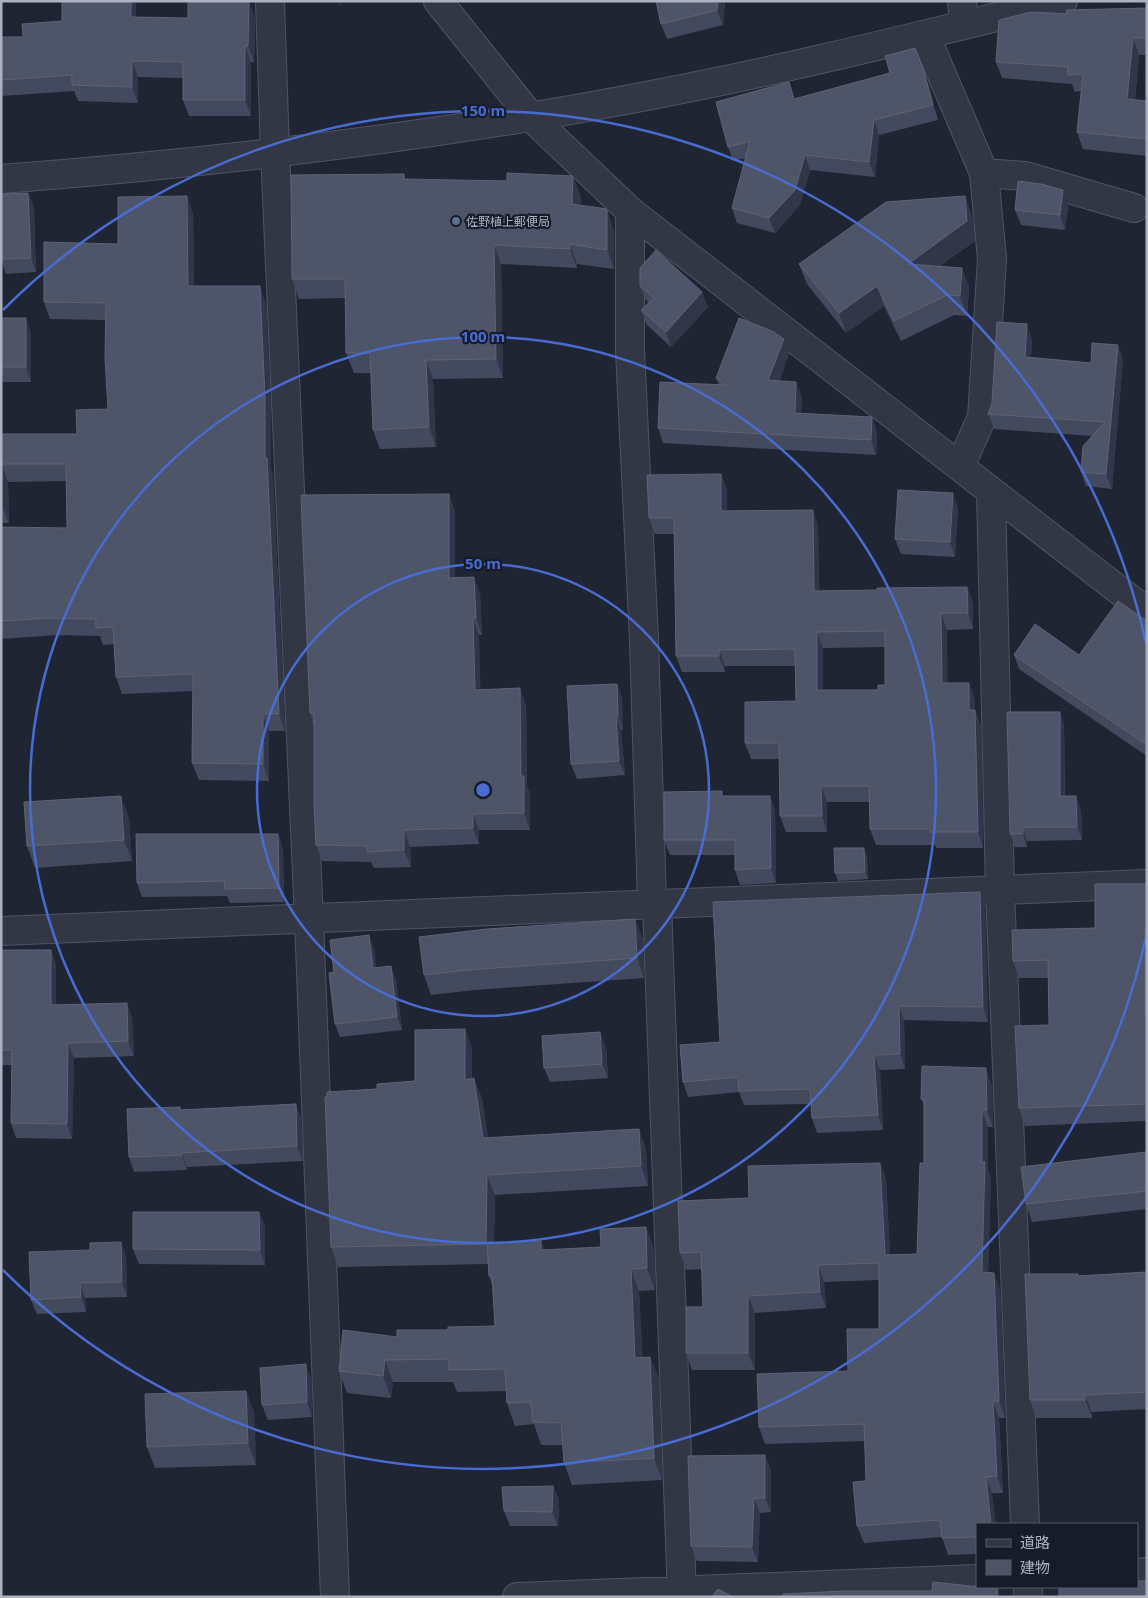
<svg xmlns="http://www.w3.org/2000/svg" width="1148" height="1598" viewBox="0 0 1148 1598" font-family="'Open Sans','Noto Sans JP',sans-serif">
  <style>
    .lines { fill: none; stroke-linecap: round; stroke-linejoin: round }
    .minor-casing { stroke: #505463; stroke-width: 30 }
    .minor { stroke: #333745; stroke-width: 28 }
    .wall { fill: #444a5d; fill-rule: evenodd }
    .shaded-wall { fill: #313648 }
    .building { fill: #4f5568; stroke: #5e6376; fill-rule: evenodd }
    .ring { fill: none; stroke: #486cd1; stroke-width: 2.5 }
    .service-dot { fill: #5c6f8a; stroke: #181c2a; stroke-width: 2 }
    .labels { text-anchor: middle; dominant-baseline: central; stroke-width: 4.5; stroke-linejoin: round; paint-order: stroke }
    .poi-label { font-size: 12px; fill: #adb1c2; stroke: #181c2a; text-anchor: start }
    .centre { fill: #486cd1; stroke: #181c2a; stroke-width: 2.5 }
    .ring-label { font-size: 15px; text-anchor: middle; font-weight: bold; fill: #486cd1; stroke: #181c2a; stroke-width: 4.5; stroke-linejoin: round; paint-order: stroke }
  </style>
  <rect width="100%" height="100%" fill="#202534"/>
  <g class="lines">
    <g class="minor-casing">
      <path id="minor" d="M270 1 275 152 309 920 335 1597
        M438 1 531 117 630 211 1147 612
        M962 1 964 25
        M925 35 984 173 992 259 982 417 960 467
        M984 173 1025 176 1134 208
        M1 179C222 162 444 136 662 93 797 67 930 33 1063 1
        M630 211V351L644 640 652 903
        M991 492 1000 889 1025 1524
        M657 903 682 1597
        M1 931C383 917 765 898 1147 884
        M1137 1573 1147 1572
        M1028 1587V1597
        M517 1597 977 1579"/>
    </g>
    <use href="#minor" class="minor"/>
  </g>
  <path class="wall" d="M136 1V17L188 18 255 17 254 62H251V116H189L183 100V78L138 77V103L78 101 74 91 1 96V37H23L62 21Z
    M656 1H725L723 25 667 39 661 24Z
    M1147 8V55H1139L1135 100 1147 101V156L1083 149 1077 132 1081 91 1075 92 1072 84 1002 78 996 62 1067 14Z
    M928 83 938 120 879 135 875 177 810 170 800 205 775 233 737 223 732 208 746 158 733 161 728 147 795 99Z
    M404 174 405 179 581 196 580 205 614 229V269L577 264V268L501 264 503 378 433 379 436 447 380 449 373 430 371 373H354L346 353 345 298 299 299 292 279Z
    M28 193 34 208 36 272 6 274 1 261V194Z
    M965 196 972 216 975 241 940 266 962 268 969 287 967 316 954 315 901 341 884 306 846 333 807 284 799 264Z
    M1068 205 1065 230 1021 225 1015 210Z
    M193 213 194 286 266 304 271 415V469L273 475 285 731H269V781L199 780 192 763 193 691 122 694 116 677 114 644 103 645 100 636 57 635 1 639V527L67 528 66 481 8 482 9 523H1V434H77L108 409 106 320 50 319 44 302 118 244Z
    M640 286 702 292 708 307 671 347 647 325 641 310 649 303 646 300Z
    M1 318 31 333V382H1Z
    M1032 339 1031 357 1091 363 1123 359 1112 489 1086 486 1081 472 1093 436 994 429 988 414Z
    M789 354 779 381 802 396 801 414 877 432 876 455 663 443 658 428 719 385 716 378Z
    M721 474 727 490V511L813 510 818 526 819 591 877 590 967 587 973 603V629L947 630V683L975 699V710L981 726 983 848H936L935 845H876L870 829V802H827V832H786L780 816V759H751L745 743 796 701 795 666H725V672H682L676 656 674 534H655L649 518ZM885 647V685L878 690H823V648Z
    M449 494 455 511V578L480 593 482 635H479L480 690 526 705 527 786 530 793V830H479V844L410 847 411 867 374 868 371 862 322 861 316 845 314 725 310 713Z
    M958 508 955 557 901 554 895 539Z
    M1147 621V756L1019 669 1014 655H1079Z
    M617 684 622 698 623 730H621L625 775 577 779 571 764Z
    M1060 712 1064 725 1065 796 1081 810 1082 840 1027 841V847H1015L1010 834Z
    M723 796H770L775 811 776 883 740 885 735 870V855H670L664 840Z
    M129 818 132 861 35 868 27 846Z
    M278 834 283 849 284 902 230 903 227 896 142 897 137 883Z
    M867 855 868 879 838 881 835 873Z
    M1147 884V1121L1025 1126 1019 1108 1049 1025 1048 978H1019L1013 961 1095 928Z
    M980 892 985 907 988 1022 904 1020 905 1069 880 1070 883 1130 817 1133 812 1118 811 1104 744 1105 739 1092 688 1097 683 1082 720 1042Z
    M643 939 644 978 474 990 431 995 424 975Z
    M374 948 376 968 396 979 402 1030 340 1037 335 1024 334 972Z
    M1 950H51L56 965V1005L127 1003 132 1018 134 1056 74 1058 72 1139 16 1138 11 1123 12 1065H1Z
    M465 1029 472 1049V1079L482 1098 488 1138 639 1129 646 1149 648 1186 495 1195 494 1243 541 1241 544 1250 601 1247 646 1227 654 1249 655 1290 639 1291 642 1358 650 1357 659 1379 662 1480 572 1485 564 1463 563 1445H541L534 1424 515 1426 507 1403 506 1391 457 1392 453 1382H393L391 1398 347 1393 339 1371 397 1337 448 1330 495 1326 493 1288 489 1276 488 1264 338 1267 331 1247 377 1089 415 1081Z
    M606 1047 608 1078 550 1082 544 1068Z
    M992 1085 993 1127H988V1170L991 1179 988 1272 1000 1289 1005 1418H999L1003 1493H992L977 1524V1554L948 1555 942 1537 864 1543 857 1526 866 1481 865 1441 765 1444 759 1427 848 1371 879 1329V1280L824 1282 826 1308 755 1313V1370H692L686 1353 703 1307 702 1269 686 1270 680 1253 749 1198 880 1163 886 1179 890 1255 917 1254 924 1163V1105L921 1099Z
    M296 1104 301 1119 303 1161 187 1167V1170L134 1172 129 1157 180 1107 181 1110Z
    M1146 1152 1147 1156V1209L1032 1222 1026 1204Z
    M259 1212 265 1227V1265L139 1264 133 1249Z
    M121 1242 126 1257 127 1297 85 1298 86 1312 37 1314 31 1300 90 1250Z
    M1147 1272V1409L1092 1412V1418H1036L1030 1400 1078 1276Z
    M311 1379 312 1417 268 1420 262 1405Z
    M246 1391 254 1412 256 1465 155 1468 147 1447Z
    M771 1470V1512L760 1513 758 1562 697 1561 691 1546Z
    M553 1486 559 1500 558 1526H510L504 1511Z"/>
  <path class="shaded-wall" d="M131 1H136V33L131 17Z
    M249 1 255 17 254 62 248 46Z
    M338 1H343L340 5Z
    M718 1H725L723 25 717 10Z
    M1133 38 1139 55 1133 116 1127 99Z
    M245 46 251 62V116L245 100Z
    M132 61 138 77V103L132 87Z
    M923 68 928 83 938 120 933 105Z
    M874 120 879 135 875 177 869 162Z
    M805 155 810 170 800 205 775 233 769 218Z
    M573 176 581 196 579 224 572 204Z
    M1063 190 1068 205 1065 230 1060 215Z
    M28 193 34 208 36 272 31 258Z
    M187 196 193 213 194 304 188 286Z
    M965 196 972 216 975 241 916 283 908 264Z
    M607 209 614 229V269L607 250Z
    M570 244 577 264V268L570 249Z
    M494 245 501 264 503 378 496 359Z
    M962 268 969 287 967 316 960 296Z
    M260 286 266 304 271 415V469L273 475 285 731 279 714 265 458Z
    M877 286 884 306 846 333 839 313Z
    M702 292 708 307 671 347 666 332Z
    M26 318 31 333V382L26 367Z
    M1027 324 1032 339 1030 371 1025 357Z
    M784 339 789 354 773 395 768 380Z
    M1118 345 1123 359 1112 489 1106 474Z
    M426 360 433 379 436 447 429 427Z
    M796 382 802 396 800 428 795 413Z
    M872 417 877 432 876 455 871 440Z
    M2 464 8 482 9 523 2 506Z
    M721 474 727 490V527L721 511Z
    M953 493 958 508 955 557 950 542Z
    M449 494 455 511V595L449 578Z
    M813 510 818 526 820 607 814 591Z
    M474 577 480 593 482 635 476 618Z
    M967 587 973 603V629L968 613Z
    M941 613 947 630 948 700 942 683Z
    M473 618 479 635 481 707 475 690Z
    M817 632 823 648V707L817 690Z
    M719 650 725 666V672L719 656Z
    M969 683 975 699V726L969 710Z
    M617 684 622 698 623 730 618 715Z
    M520 688 526 705 527 786 530 793V830L524 813 521 776Z
    M975 710 981 726 983 848 978 832Z
    M1060 712 1064 725 1065 810 1060 796Z
    M263 714 269 731V781L263 764Z
    M616 715 621 730 625 775 619 761Z
    M821 786 827 802V832L822 816Z
    M121 796 129 818 132 861 124 840Z
    M770 796 775 811 776 883 771 868Z
    M1076 796 1081 810 1082 840 1077 827Z
    M473 814 479 830V844L473 828Z
    M1023 827 1027 841V847L1023 834Z
    M404 830 410 847 411 867 404 850Z
    M278 834 283 849 284 902 279 888Z
    M864 848 867 855 868 879 865 872Z
    M980 892 985 907 988 1022 983 1007Z
    M635 919 643 939 644 978 637 958Z
    M1145 933 1147 938V1017L1145 1013Z
    M369 935 374 948 378 981 373 968Z
    M51 950 56 965V1020L51 1005Z
    M391 966 396 979 402 1030 397 1017Z
    M127 1003 132 1018 134 1056 128 1041Z
    M899 1006 904 1020 905 1069 900 1054Z
    M465 1029 472 1049V1100L465 1080Z
    M600 1032 606 1047 608 1078 602 1064Z
    M68 1043 74 1058 72 1139 67 1124Z
    M874 1055 880 1070 883 1130 878 1115Z
    M986 1068 992 1085 993 1127 987 1110Z
    M474 1078 482 1098 491 1158 483 1138Z
    M296 1104 301 1119 303 1161 297 1146Z
    M982 1111 988 1127V1170L991 1179 988 1289 982 1272Z
    M639 1129 646 1149 648 1186 641 1166Z
    M182 1153 187 1167V1170L182 1155Z
    M880 1163 886 1179 891 1272 885 1255Z
    M487 1175 495 1195 493 1264 486 1244Z
    M259 1212 265 1227V1265L260 1250Z
    M646 1227 654 1249 655 1290 647 1268Z
    M541 1241 549 1263 541 1250Z
    M121 1242 126 1257 127 1297 122 1282Z
    M818 1265 824 1282 826 1308 820 1292Z
    M631 1269 639 1291 644 1380 635 1358Z
    M994 1273 1000 1289 1005 1418 999 1401Z
    M80 1283 85 1298 86 1312 81 1297Z
    M748 1296 755 1313V1370L748 1353Z
    M650 1357 659 1379 662 1480 654 1458Z
    M385 1360 393 1382 391 1398 383 1376Z
    M306 1364 311 1379 312 1417 307 1402Z
    M246 1391 254 1412 256 1465 248 1443Z
    M1085 1395 1092 1412V1418L1085 1400Z
    M993 1401 999 1418 1003 1493 997 1476Z
    M765 1455 771 1470V1512L765 1498Z
    M986 1477 992 1493 996 1524H991Z
    M553 1486 559 1500 558 1526 552 1512Z
    M754 1498 760 1513 758 1562 752 1547Z
    M998 1589 1000 1597H997Z"/>
  <path class="building" d="M62 1H131V17L188 18V1H249L248 46H245V100H183V62L132 61V87L72 85V75L1 80V37H23L22 24 62 21Z
    M656 1H718L717 10 661 24Z
    M1147 8V38H1133L1127 99 1147 101V139L1077 132 1083 74 1068 75V67L996 62 999 20 1031 12 1067 14 1066 10Z
    M915 48 923 68 933 105 874 120 869 162 805 155 795 190 769 218 732 208 750 141 728 147 716 102 789 82 794 99 890 73 885 56Z
    M507 173 573 176 572 204 607 209V250L570 244V249L494 245 496 359 426 360 429 427 373 430 370 353H346L345 279H292L291 175 404 174V179L507 181Z
    M1018 181 1041 184 1063 190 1060 215 1015 210Z
    M28 193 31 258 1 259V194Z
    M187 196 188 286H260L265 398V458H267L279 714H263V764L192 763 193 674 116 677 113 627 96 628V619L51 618 1 621V527L67 528 66 464H2V506H1V434H77L76 410 108 409 105 358 106 303 44 302V242L118 244V197Z
    M965 196 967 221 908 264 962 268 960 296 947 295 894 321 877 286 839 313 799 264 886 202Z
    M656 250 702 292 666 332 641 310 654 298 640 286V268Z
    M1 318H26V367H1Z
    M739 318 772 331 784 339 768 380 796 382 795 413 872 417 871 440 658 428 660 382 725 385 716 378Z
    M997 322 1027 324 1025 357 1091 363 1092 343 1118 345 1106 474 1081 472 1083 446 1105 422 988 414 992 403Z
    M721 474V511L813 510 814 591 877 590V588L967 587 968 613H941L942 683H969V710H975L978 832H930V829H870L869 786H821L822 816H780L779 743H745V702L796 701 795 649 719 650V656H676L674 518H649L647 475ZM885 631V685H878V690H817V632Z
    M898 490 953 493 950 542 895 539Z
    M449 494V578L474 577 476 618H473L475 690 520 688 521 776H524V813L473 814V828L404 830V850L367 852V846L316 845 314 805V713H310L301 495Z
    M1118 601 1147 621V745L1014 655 1035 624 1079 655Z
    M617 684 618 715H616L619 761 571 764 567 686Z
    M1007 712H1060V796H1076L1077 827H1023V834H1010Z
    M722 791V796H770L771 868 735 870V840H664V792Z
    M121 796 124 840 27 846 24 802Z
    M136 834H278L279 888 225 889 224 881 137 883Z
    M834 848H864L865 872 835 873Z
    M1095 884H1147V933H1145V1013H1147V1104L1019 1108 1015 1026 1049 1025 1048 960 1013 961 1012 930 1095 928Z
    M980 892 983 1007 899 1006 900 1054 874 1055 878 1115 812 1118 810 1089 739 1091 738 1077 683 1082 680 1045 720 1042 713 902Z
    M635 919 637 958 467 970 424 975 419 937 487 929Z
    M369 935 373 968 391 966 397 1017 335 1024 329 973 334 972 330 940Z
    M1 950H51V1005L127 1003 128 1041 68 1043 67 1124 11 1123 12 1050H1Z
    M465 1029V1080L474 1078 483 1138 639 1129 641 1166 487 1175 486 1244 331 1247 325 1097H327V1092L377 1089V1084L415 1081V1030Z
    M600 1032 602 1064 544 1068 542 1036Z
    M922 1066 986 1068 987 1110 982 1111V1162H985L982 1272 994 1273 999 1401H993L997 1476 986 1477 991 1524H977V1537L942 1538 940 1520 857 1526 853 1482 866 1481 864 1424 759 1427 757 1374 848 1371 847 1329H879V1263L818 1265 820 1292 748 1296V1353H686V1307H703L701 1252 680 1253 678 1201 749 1198 748 1166 880 1163 885 1255 917 1254 920 1163H924V1099H921Z
    M296 1104 297 1146 182 1153V1155L129 1157 127 1109 180 1107V1110Z
    M1146 1152 1147 1164V1191L1026 1204 1021 1167Z
    M133 1212H259L260 1250 133 1249Z
    M646 1227 647 1268 631 1269 635 1358 650 1357 654 1458 564 1463 561 1423 533 1422 531 1402 507 1403 505 1369 449 1370V1359L385 1360 383 1376 339 1371 343 1330 397 1337V1330H448V1327L495 1326 492 1276H489L487 1243 541 1241V1250L601 1247 600 1229Z
    M121 1242 122 1282 80 1283 81 1297 31 1300 29 1252 90 1250V1243Z
    M1147 1272V1392L1085 1395V1400H1030L1025 1274H1078V1276Z
    M306 1364 307 1402 262 1405 260 1368Z
    M246 1391 248 1443 147 1447 145 1394Z
    M765 1455V1498H754L752 1547 691 1546 688 1456Z
    M553 1486 552 1512 504 1511 502 1487Z
    M1137 1581H1147V1597H1059V1587H1137Z
    M933 1582 998 1589 997 1597H784L783 1594 845 1591H932Z
    M717 1590H720L733 1597H712Z"/>
  <g class="ring">
    <circle cx="483" cy="790" r="226"/>
    <circle cx="483" cy="790" r="453"/>
    <path d="M1146 937A679 679 0 0 1 3 1270M3 310A679 679 0 0 1 1146 643"/>
  </g>
  <circle class="service-dot" cx="456" cy="221" r="5"/>
  <g class="labels">
    <g class="poi-label">
      <text x="466" y="221">佐野植上郵便局</text>
    </g>
  </g>
  <circle cx="483" cy="790" r="8" class="centre"/>
  <g class="ring-label">
    <text x="483" y="116">150 m</text>
    <text x="483" y="342">100 m</text>
    <text x="483" y="569">50 m</text>
  </g>
  <rect width="1148" height="1598" fill="none" stroke="#adb1c2" stroke-width="5"/>
  <rect x="976" y="1523" width="162" height="65" fill="#181c2a" stroke="#545867"/>
  <rect x="986" y="1539" width="25" height="8" fill="#333745" stroke="#545867"/>
  <text x="1020" y="1548" font-size="15" fill="#adb1c2">道路</text>
  <rect x="986" y="1560" width="25" height="15" fill="#4f5568" stroke="#545867"/>
  <text x="1020" y="1573" font-size="15" fill="#adb1c2">建物</text>
</svg>
